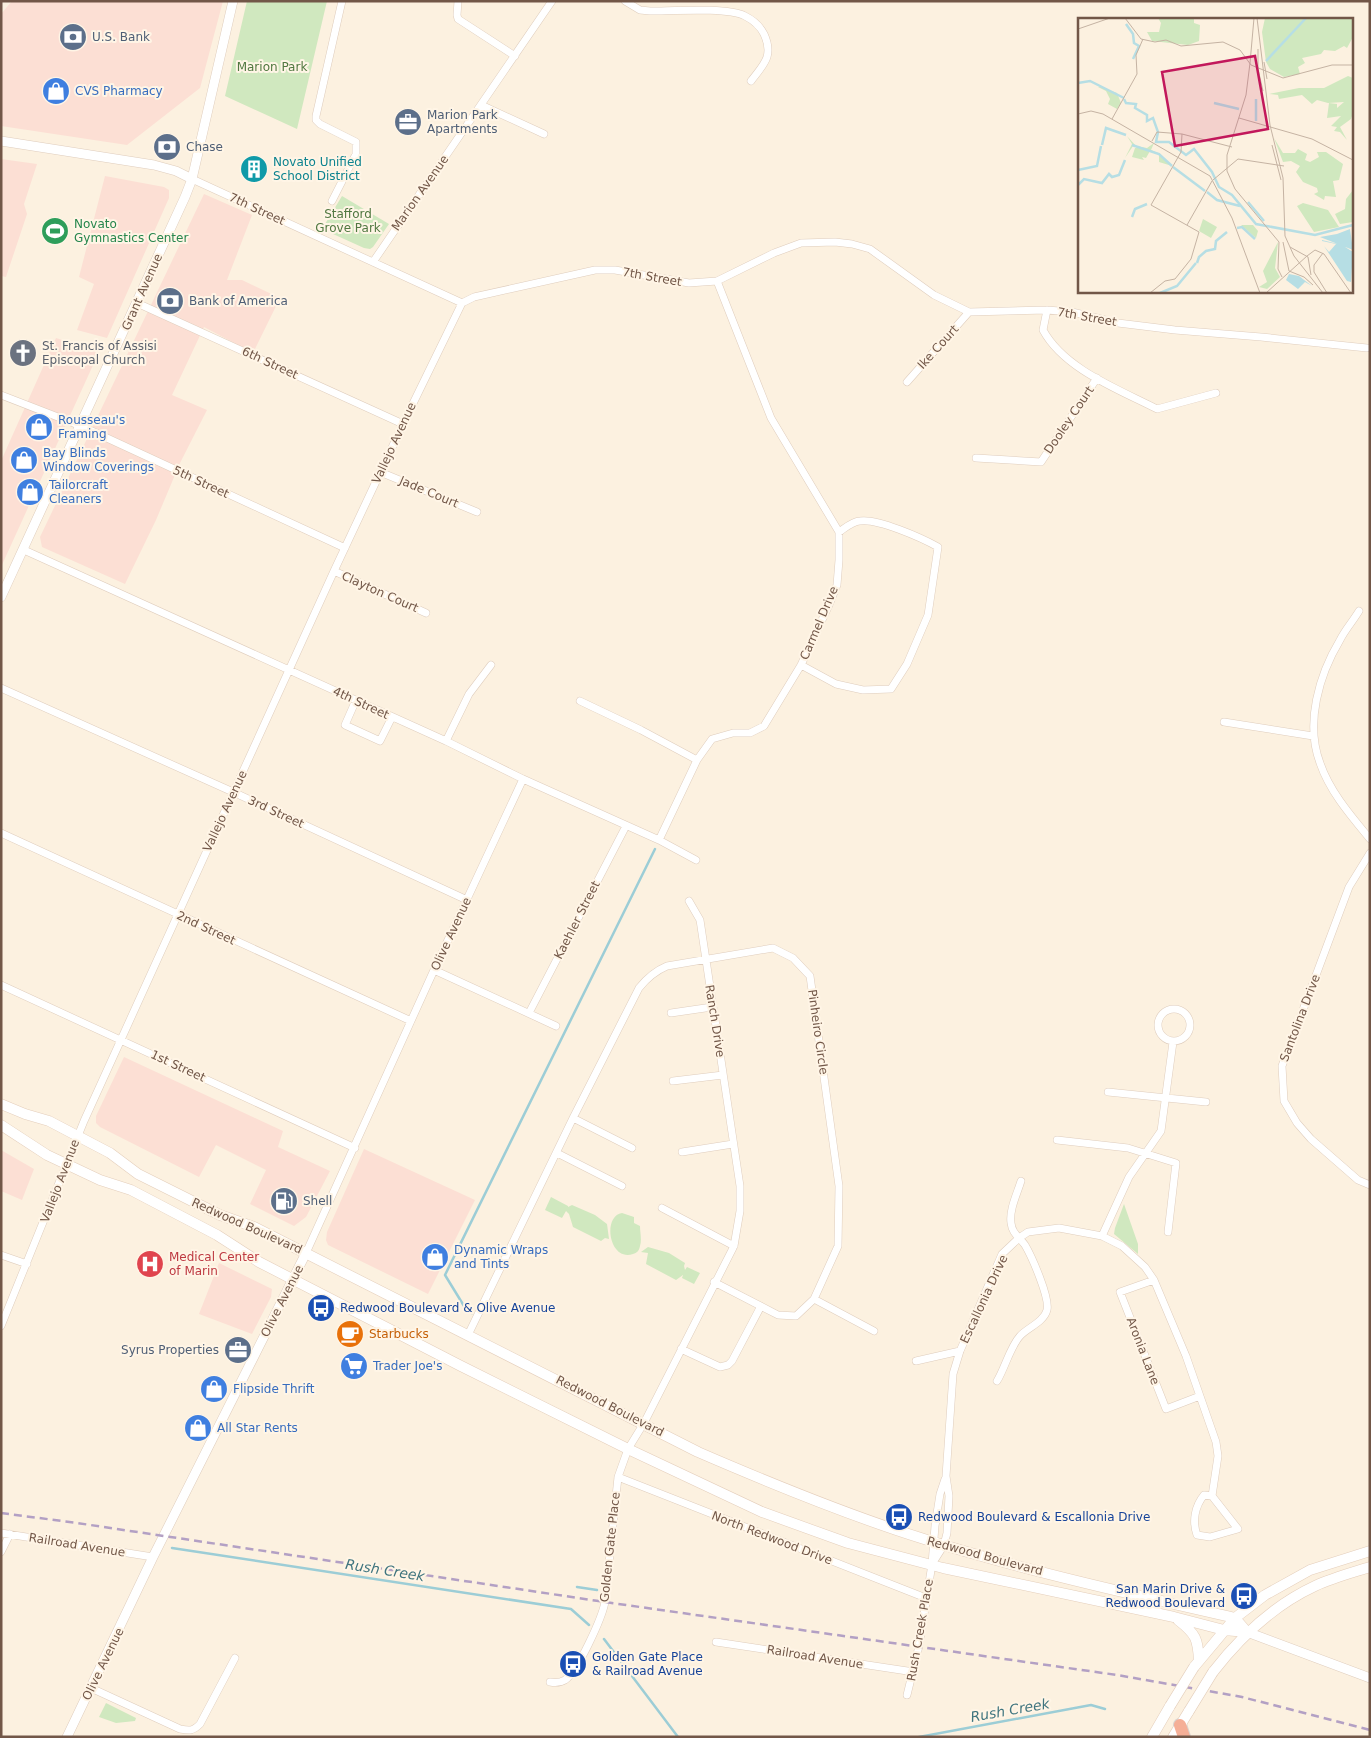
<svg xmlns="http://www.w3.org/2000/svg" width="1371" height="1738" viewBox="0 0 1371 1738" font-family="'DejaVu Sans',sans-serif">
  <style>
    .commercial { fill: #fcdfd4 }
    .green { fill: #d0e8bf }
    .lines { fill: none; stroke-linecap: round; stroke-linejoin: round }
    .stream { stroke: #9ccdd6; stroke-width: 2.5 }
    .minor-casing { stroke: #dfcdbd; stroke-width: 8 }
    .tertiary-casing { stroke: #dfcdbd; stroke-width: 10 }
    .secondary-casing { stroke: #e4cebb; stroke-width: 11 }
    .motorway-casing { stroke: #dad3cf; stroke-width: 14 }
    .minor { stroke: #fff; stroke-width: 7 }
    .tertiary { stroke: #fff; stroke-width: 9 }
    .secondary { stroke: #fff; stroke-width: 10 }
    .motorway { stroke: #f5af97; stroke-width: 12 }
    .rail { stroke: #b3a0c4; stroke-width: 2.5; stroke-dasharray: 8 5; stroke-linecap: butt }
    .secondary-bridge-casing { stroke: #e4cebb; stroke-width: 11; stroke-linecap: butt }
    .secondary-bridge { stroke: #fff; stroke-width: 10 }
    .labels { text-anchor: middle; dominant-baseline: central; stroke-width: 4; stroke-linejoin: round; paint-order: stroke }
    .service-label { font-size: 12px; fill: #4e5e75; stroke: #fff5e6; text-anchor: start }
    .park-label { font-size: 12px; fill: #517841; stroke: #fff5e6 }
    .shop-label { font-size: 12px; fill: #366cbe; stroke: #fff5e6; text-anchor: start }
    .culture-label { font-size: 12px; fill: #0d838f; stroke: #fff5e6; text-anchor: start }
    .street-label { font-size: 12px; fill: #725748; stroke: #fff5e6 }
    .leisure-label { font-size: 12px; fill: #27864d; stroke: #fff5e6; text-anchor: start }
    .worship-label { font-size: 12px; fill: #5b616d; stroke: #fff5e6; text-anchor: start }
    .health-label { font-size: 12px; fill: #be3a42; stroke: #fff5e6; text-anchor: start }
    .transit-label { font-size: 12px; fill: #164399; stroke: #fff5e6; text-anchor: start }
    .food-label { font-size: 12px; fill: #c56008; stroke: #fff5e6; text-anchor: start }
    .water-label { font-size: 14px; font-style: italic; fill: #3f747e; stroke: #fff5e6 }
    .inset-river { fill: none; stroke: #b6dee4; stroke-width: 2.5 }
    .inset-road { fill: none; stroke: #c5b3a3; stroke-width: 1 }
    .view { fill: #c2185b; fill-opacity: 0.15; stroke: #c2185b; stroke-width: 2.5 }
    .inset-edge { fill: none; stroke: #725748; stroke-width: 2.5 }
  </style>
  <rect width="100%" height="100%" fill="#fcf1e0"/>
  <path class="commercial" d="M12 1H223L200 88 127 145 1 126V14Z
    M1 159 37 164 24 204 27 214 6 277 1 276Z
    M105 176 164 187 169 190V198L107 338 77 330 94 284 79 277Z
    M204 194 252 215 227 280H242L280 298 253 353 204 327 172 395 207 410 180 463 156 520 125 584 42 547 40 537Z
    M56 338 99 352 1 567V461Z
    M124 1057 283 1131 278 1147 330 1171 306 1217 294 1226 250 1204 266 1170 216 1145 199 1177 100 1127 96 1123V1116Z
    M364 1149 475 1200 428 1294 328 1245 326 1240 327 1232Z
    M1 1150 34 1169 22 1200 1 1191Z
    M219 1263 272 1289 271 1297 252 1334 199 1314Z"/>
  <path class="green" d="M247 1H327L297 129 225 96Z
    M342 196 389 224 373 247 370 249 364 248 322 229Z
    M551 1197 568 1206V1207L572 1205 595 1215 607 1224 609 1239 605 1238 601 1241 573 1227 569 1214 566 1211 562 1218 545 1210Z
    M1124 1204 1138 1244V1254L1114 1234 1115 1228Z
    M622 1213 634 1217V1223L640 1226C640 1232 642 1240 640 1246 639 1251 637 1253 633 1254 609 1262 602 1216 622 1213Z
    M648 1247 669 1253 685 1263 684 1266 685 1270 687 1267 700 1273 694 1284 682 1278 683 1275 676 1280 646 1264 648 1253 641 1252Z
    M106 1703 136 1718 135 1721 116 1723 99 1717Z"/>
  <g class="lines">
    <path class="stream" d="M472 1313 464 1306 445 1275 655 849
      M172 1548 571 1609 589 1625
      M577 1587 597 1590
      M604 1639 678 1737
      M919 1737 1091 1705 1105 1709"/>
    <g class="minor-casing">
      <path id="minor" d="M458 1 457 15 458 19 515 56
        M625 1 640 10 650 11C672 11 727 7 745 16 753 20 760 26 764 34 774 56 764 64 751 81
        M481 105 544 134
        M192 179 462 303 474 297 595 270H615L689 283 717 281 774 253 801 243 835 242 852 244 870 249 934 295 969 312 1047 310 1072 312 1118 323 1175 330 1261 337 1367 348
        M332 201 356 154V142L320 124 316 120V116L342 1
        M373 262 552 1
        M137 303 403 424
        M1047 310 1043 330C1064 369 1118 389 1157 409L1216 393
        M907 382 969 312
        M1 395 81 426 345 548
        M976 458 1041 462 1097 378
        M380 472 477 512
        M24 550 446 741 523 779 659 840 696 860
        M334 571 426 613
        M1359 611C1353 621 1345 630 1340 640 1319 675 1305 723 1320 763 1330 792 1351 816 1370 839
        M801 665 836 684 863 690 891 689 907 664 928 615 938 547C922 538 877 518 860 521 853 521 845 528 839 532
        M1 688 233 792 467 900
        M356 700 345 725 380 741 392 717
        M580 701 641 730 697 760
        M1224 722 1313 736
        M446 741 469 694 491 665
        M1 833 411 1021
        M659 840 697 760 712 739 733 733H750L764 726 801 665 829 605 837 585 839 560V532L771 418 717 281
        M1370 853 1349 887 1282 1066 1284 1101 1297 1123 1311 1139 1358 1180 1370 1185
        M434 970 556 1026
        M1 985 355 1148
        M1158 1025a16 16 0 1 1 32 0a16 16 0 1 1-32 0Z
        M529 1013 626 826
        M671 1013 712 1007
        M673 1081 723 1075
        M1108 1092 1206 1102
        M573 1118 632 1148
        M1057 1140 1128 1148 1176 1163 1168 1232
        M682 1152 733 1144
        M557 1153 622 1186
        M662 1208 734 1246
        M1102 1236 1129 1177 1161 1131 1173 1042
        M306 1253 434 970 523 779
        M1 1255 27 1264
        M1154 1280 1120 1292 1166 1409 1200 1396
        M814 1299 874 1331
        M1 1326 84 1121 334 571 403 424 462 303
        M468 1335 573 1118 639 988C647 978 655 971 667 966L773 948 793 958 810 976 839 1186 838 1246 814 1299 796 1316 778 1315 714 1282
        M681 1349 720 1367 728 1365 732 1361 761 1306
        M916 1361 960 1351
        M997 1381C1005 1368 1010 1347 1020 1336 1027 1328 1044 1322 1047 1310 1050 1298 1032 1257 1025 1245 1019 1237 1012 1233 1011 1223 1009 1210 1017 1194 1021 1181
        M618 1477 926 1598
        M1 1533 153 1557
        M1 1552 10 1534
        M932 1564 944 1545 947 1533 949 1496 946 1476 953 1374 960 1351 1002 1254 1019 1238 1028 1232 1059 1228 1102 1236 1122 1246 1145 1267 1154 1280 1186 1356 1216 1442 1218 1456 1212 1496 1204 1495C1195 1506 1192 1521 1197 1535L1210 1537 1238 1529 1212 1496
        M716 1642 914 1672
        M550 1682C555 1683 560 1683 565 1680 578 1671 602 1618 605 1602L618 1477 628 1449 644 1423 734 1246 740 1211V1186L700 920 689 901
        M91 1688 180 1729C190 1731 193 1731 200 1724L235 1658
        M907 1695 919 1646 932 1564 935 1526 940 1494 945 1479"/>
    </g>
    <g class="tertiary-casing">
      <path id="tertiary" d="M1 141 154 165 176 171 192 179
        M1 597 185 197 192 179 233 1
        M1247 1632 1370 1678
        M67 1737 153 1557 306 1253"/>
    </g>
    <g class="secondary-casing">
      <path id="secondary" d="M1 1104 25 1114 49 1121 110 1153 138 1174 220 1215 254 1227 698 1452C772 1484 847 1515 924 1539 1026 1571 1131 1594 1235 1618L1247 1632
        M1 1125 47 1155 100 1180 131 1190 217 1235 259 1262 461 1366 628 1449 762 1512 848 1543 943 1568 1174 1617 1224 1630 1247 1632
        M1178 1620C1196 1634 1198 1639 1199 1661
        M1194 1667 1235 1618 1265 1595 1310 1570 1370 1551
        M1213 1672C1241 1636 1274 1605 1315 1586 1332 1578 1351 1573 1370 1567
        M1152 1737 1170 1706
        M1173 1737 1189 1711"/>
    </g>
    <g class="motorway-casing">
      <path id="motorway" d="M1180 1725 1184 1737"/>
    </g>
    <use href="#minor" class="minor"/>
    <use href="#tertiary" class="tertiary"/>
    <use href="#secondary" class="secondary"/>
    <use href="#motorway" class="motorway"/>
    <path class="rail" d="M1 1513 77 1523 605 1602 1117 1675 1242 1697 1370 1730"/>
    <g class="secondary-bridge-casing">
      <path id="secondary-bridge" d="M1170 1706 1194 1667
        M1189 1711 1213 1672"/>
    </g>
    <use href="#secondary-bridge" class="secondary-bridge"/>
  </g>
  <defs>
    <g id="bank-disc" transform="scale(1.4375)"><circle r="9.5" fill="#5c6f8a" stroke="#fff5e6"/><path d="M-6-4H6V4H-6ZM0-2.3a2.3 2.3 0 1 0 0 4.6a2.3 2.3 0 1 0 0-4.6Z" fill="#fff"/></g>
    <g id="shop-disc" transform="scale(1.4375)"><circle r="9.5" fill="#3f7fe0" stroke="#fff5e6"/><path d="M-5-2.5h2.3a2.7 3.5 0 0 1 5.4 0H5L5.5 6h-11ZM-1.5-2.5h3a1.5 2.3 0 0 0-3 0Z" fill="#fff"/></g>
    <g id="office-disc" transform="scale(1.4375)"><circle r="9.5" fill="#5c6f8a" stroke="#fff5e6"/><path d="M-6-3h4V-5.5h4V-3h4V5H-6ZM-1-4.5V-3h2v-1.5ZM-6 0V1H6V0Z" fill="#fff"/></g>
    <g id="building-disc" transform="scale(1.4375)"><circle r="9.5" fill="#0f9aa8" stroke="#fff5e6"/><path d="M-4-6H4V6H1V3H-1V6H-4ZM-2.5-4.3h1.7v1.8h-1.7ZM.8-4.3h1.7v1.8H.8ZM-2.5-1h1.7V.8h-1.7ZM.8-1h1.7V.8H.8Z" fill="#fff"/></g>
    <g id="stadium-disc" transform="scale(1.4375)"><circle r="9.5" fill="#2e9e5b" stroke="#fff5e6"/><path d="M0-5a6.5 5 0 1 0 0 10a6.5 5 0 1 0 0-10ZM-3.5-1.8h7v3.6h-7Z" fill="#fff"/></g>
    <g id="church-disc" transform="scale(1.4375)"><circle r="9.5" fill="#6b7280" stroke="#fff5e6"/><path d="M-1.2-6h2.4v3.5h3.3v2.4h-3.3V6h-2.4V-.1h-3.3v-2.4h3.3Z" fill="#fff"/></g>
    <g id="fuel-disc" transform="scale(1.4375)"><circle r="9.5" fill="#5c6f8a" stroke="#fff5e6"/><path d="M-5.5-6h7V0h2V4h1.3V-2.5L3-4.5l.8-.8L6-3V5H2.5V1h-1V6h-7ZM-4.2-4.7v3.2H.2V-4.7Z" fill="#fff"/></g>
    <g id="hospital-disc" transform="scale(1.4375)"><circle r="9.5" fill="#e0444e" stroke="#fff5e6"/><path d="M-5-5h3v3.5h4V-5h3V5h-3V1.5h-4V5h-3Z" fill="#fff"/></g>
    <g id="bus-disc" transform="scale(1.4375)"><circle r="9.5" fill="#1a4fb4" stroke="#fff5e6"/><path d="M-5-6H5V4H4V6H2V4H-2V6H-4V4H-5ZM-3.5-4V0h7V-4ZM-3.5 1.2v1.5H-2V1.2ZM2 1.2v1.5H3.5V1.2Z" fill="#fff"/></g>
    <g id="cafe-disc" transform="scale(1.4375)"><circle r="9.5" fill="#e8710a" stroke="#fff5e6"/><path d="M-5.5-4.5H6V0H3Q3 3.5 0 3.5H-2.5Q-5.5 3.5-5.5 0ZM3-3.2v2h1.7v-2ZM-6 4.5H4V6H-6Z" fill="#fff"/></g>
    <g id="supermarket-disc" transform="scale(1.4375)"><circle r="9.5" fill="#3f7fe0" stroke="#fff5e6"/><path d="M-6-5.5h2.5l.6 2H6L4.5 2H-2.5L-4.4-4H-6ZM-1.5 3.2a1.3 1.3 0 1 0 .1 0ZM3 3.2a1.3 1.3 0 1 0 .1 0Z" fill="#fff"/></g>
  </defs>
  <g fill-rule="evenodd">
    <use href="#bank-disc" x="73" y="37"/>
    <use href="#shop-disc" x="56" y="91"/>
    <use href="#office-disc" x="408" y="122"/>
    <use href="#bank-disc" x="167" y="147"/>
    <use href="#building-disc" x="254" y="169"/>
    <use href="#stadium-disc" x="55" y="231"/>
    <use href="#bank-disc" x="170" y="301"/>
    <use href="#church-disc" x="23" y="353"/>
    <use href="#shop-disc" x="39" y="427"/>
    <use href="#shop-disc" x="24" y="460"/>
    <use href="#shop-disc" x="30" y="492"/>
    <use href="#fuel-disc" x="284" y="1201"/>
    <use href="#shop-disc" x="435" y="1257"/>
    <use href="#hospital-disc" x="150" y="1264"/>
    <use href="#bus-disc" x="321" y="1308"/>
    <use href="#cafe-disc" x="350" y="1334"/>
    <use href="#office-disc" x="238" y="1350"/>
    <use href="#supermarket-disc" x="354" y="1366"/>
    <use href="#shop-disc" x="214" y="1389"/>
    <use href="#shop-disc" x="198" y="1428"/>
    <use href="#bus-disc" x="899" y="1517"/>
    <use href="#bus-disc" x="1244" y="1596"/>
    <use href="#bus-disc" x="573" y="1664"/>
  </g>
  <g class="labels">
    <g class="service-label">
      <text x="92" y="37">U.S. Bank</text>
      <text x="427" y="115">Marion Park<tspan x="427" dy="14">Apartments</tspan></text>
      <text x="186" y="147">Chase</text>
      <text x="189" y="301">Bank of America</text>
      <text x="303" y="1201">Shell</text>
      <text x="219" y="1350" text-anchor="end">Syrus Properties</text>
    </g>
    <g class="park-label">
      <text x="272" y="67">Marion Park</text>
      <text x="348" y="214">Stafford<tspan x="348" dy="14">Grove Park</tspan></text>
    </g>
    <g class="shop-label">
      <text x="75" y="91">CVS Pharmacy</text>
      <text x="58" y="420">Rousseau's<tspan x="58" dy="14">Framing</tspan></text>
      <text x="43" y="453">Bay Blinds<tspan x="43" dy="14">Window Coverings</tspan></text>
      <text x="49" y="485">Tailorcraft<tspan x="49" dy="14">Cleaners</tspan></text>
      <text x="454" y="1250">Dynamic Wraps<tspan x="454" dy="14">and Tints</tspan></text>
      <text x="373" y="1366">Trader Joe's</text>
      <text x="233" y="1389">Flipside Thrift</text>
      <text x="217" y="1428">All Star Rents</text>
    </g>
    <g class="culture-label">
      <text x="273" y="162">Novato Unified<tspan x="273" dy="14">School District</tspan></text>
    </g>
    <g class="street-label">
      <text transform="translate(420 193) rotate(-55)">Marion Avenue</text>
      <text transform="translate(257 209) rotate(25)">7th Street</text>
      <text transform="translate(652 277) rotate(10)">7th Street</text>
      <text transform="translate(142 292) rotate(-66)">Grant Avenue</text>
      <text transform="translate(1087 317) rotate(10)">7th Street</text>
      <text transform="translate(938 347) rotate(-48)">Ike Court</text>
      <text transform="translate(270 363) rotate(25)">6th Street</text>
      <text transform="translate(1069 420) rotate(-56)">Dooley Court</text>
      <text transform="translate(394 443) rotate(-65)">Vallejo Avenue</text>
      <text transform="translate(201 482) rotate(25)">5th Street</text>
      <text transform="translate(429 492) rotate(23)">Jade Court</text>
      <text transform="translate(380 592) rotate(24)">Clayton Court</text>
      <text transform="translate(819 623) rotate(-67)">Carmel Drive</text>
      <text transform="translate(361 703) rotate(25)">4th Street</text>
      <text transform="translate(225 811) rotate(-65)">Vallejo Avenue</text>
      <text transform="translate(276 812) rotate(25)">3rd Street</text>
      <text transform="translate(577 920) rotate(-63)">Kaehler Street</text>
      <text transform="translate(206 928) rotate(25)">2nd Street</text>
      <text transform="translate(451 934) rotate(-65)">Olive Avenue</text>
      <text transform="translate(1300 1018) rotate(-69)">Santolina Drive</text>
      <text transform="translate(715 1021) rotate(81)">Ranch Drive</text>
      <text transform="translate(818 1032) rotate(82)">Pinheiro Circle</text>
      <text transform="translate(178 1066) rotate(25)">1st Street</text>
      <text transform="translate(60 1181) rotate(-69)">Vallejo Avenue</text>
      <text transform="translate(247 1226) rotate(24)">Redwood Boulevard</text>
      <text transform="translate(984 1299) rotate(-65)">Escallonia Drive</text>
      <text transform="translate(282 1301) rotate(-63)">Olive Avenue</text>
      <text transform="translate(1143 1351) rotate(69)">Aronia Lane</text>
      <text transform="translate(610 1406) rotate(27)">Redwood Boulevard</text>
      <text transform="translate(772 1538) rotate(21)">North Redwood Drive</text>
      <text transform="translate(77 1545) rotate(9)">Railroad Avenue</text>
      <text transform="translate(610 1547) rotate(-84)">Golden Gate Place</text>
      <text transform="translate(985 1556) rotate(15)">Redwood Boulevard</text>
      <text transform="translate(920 1630) rotate(-80)">Rush Creek Place</text>
      <text transform="translate(815 1657) rotate(9)">Railroad Avenue</text>
      <text transform="translate(103 1664) rotate(-64)">Olive Avenue</text>
    </g>
    <g class="leisure-label">
      <text x="74" y="224">Novato<tspan x="74" dy="14">Gymnastics Center</tspan></text>
    </g>
    <g class="worship-label">
      <text x="42" y="346">St. Francis of Assisi<tspan x="42" dy="14">Episcopal Church</tspan></text>
    </g>
    <g class="health-label">
      <text x="169" y="1257">Medical Center<tspan x="169" dy="14">of Marin</tspan></text>
    </g>
    <g class="transit-label">
      <text x="340" y="1308">Redwood Boulevard &amp; Olive Avenue</text>
      <text x="918" y="1517">Redwood Boulevard &amp; Escallonia Drive</text>
      <text x="1225" y="1589" text-anchor="end">San Marin Drive &amp;<tspan x="1225" dy="14">Redwood Boulevard</tspan></text>
      <text x="592" y="1657">Golden Gate Place<tspan x="592" dy="14">&amp; Railroad Avenue</tspan></text>
    </g>
    <g class="food-label">
      <text x="369" y="1334">Starbucks</text>
    </g>
    <g class="water-label">
      <text transform="translate(385 1570) rotate(9)">Rush Creek</text>
      <text transform="translate(1010 1710) rotate(-10)">Rush Creek</text>
    </g>
  </g>
  <g transform="translate(1078 18)">
    <rect width="275" height="275" fill="#fcf1e0"/>
    <path d="M80 0H116V5L122 7 121 23 110 27 74 23 69 14H81L83 5ZM187 0H275V19L269 30 266 28 257 33 246 32 243 36 224 40 227 45 220 49 222 56 206 59 192 51 188 44 184 14ZM270 58 275 60V95L273 101 262 109 269 122 262 114 256 113 259 109 253 108 263 98 249 100 251 85 259 86V90L266 84 250 85 239 82 234 86 224 77 201 81 200 77 191 76 221 70H246ZM20 69H23L39 75 43 85 39 91 30 86 32 81 28 73ZM49 118 58 128 69 130 76 125 73 132 82 136 94 148 81 144V136L72 133 68 140 64 139 66 142 54 139 57 130H61L55 128 47 140 54 126ZM196 120 205 135H217L220 131 229 136 227 142 232 144 241 139 239 134H248L265 146 261 162 255 163 258 179 247 178 246 182 236 176 240 174 239 170 225 164 218 154 222 148 213 143 205 144ZM275 172V204L262 206 257 196 267 191 268 181ZM225 185 250 192 261 209 236 214 219 188ZM125 201 139 209 133 220 121 213ZM163 207H175L180 213 178 220ZM200 224 197 250 202 259 189 271 181 269 189 264 185 253Z" fill="#d0e8bf"/>
    <path d="M272 211 275 232 242 219 259 216ZM244 223V222L264 227 275 234 273 264 269 263 246 228 251 234 258 226ZM211 256 221 258 234 268 227 264 220 271 208 262Z" fill="#b6dee4"/>
    <path class="inset-river" d="M48 6 55 16 56 25 61 28 55 41M188 43 228 0M0 65 12 63 46 80M46 81 48 85 58 86 57 90 69 97V103L75 100 80 114 78 124H91L108 137 116 131 134 154 141 169 154 177 178 206 237 217 275 207M136 85 161 91M178 103V81M24 127 28 110 48 117M54 127 81 136 94 148M95 149 127 173M0 152 19 148 23 128M0 167 6 161 24 165 31 156 34 159 41 157 47 142M129 174 139 182 162 188M170 184 186 203M54 199 57 191 69 186M159 210 164 209 177 221M119 245 121 239 128 233 137 231 138 223 149 214M82 275 99 268 118 245"/>
    <path class="inset-road" d="M47 0 63 21 77 24 88 22 103 28 145 24 162 32 173 47 205 60 254 47H275M179 0 192 107 205 160 207 218 216 238 245 275M0 11 32 0M180 31V51L185 73M186 44 189 61M172 45 176 0M172 45 168 77 149 137V153L157 171 201 224 200 251 204 259M0 96 13 93 25 96 132 158 154 200 182 275M161 100 234 121 275 142M34 101 59 56 58 37 65 21M74 123 79 114 104 116 154 129M194 127 203 162M135 162 160 141 206 148M109 207 134 163M205 224 211 253 226 259 235 267M212 229 230 239 233 257M245 235 236 247V254L249 275M229 238 237 232 246 236 273 275M72 275 87 263 97 261 113 241 121 214 73 187 103 134 104 116M188 275 229 238"/>
    <path class="view" d="M177 38 190 111 97 128 84 54Z"/>
    <rect width="275" height="275" class="inset-edge"/>
  </g>
  <rect width="1371" height="1738" fill="none" stroke="#725748" stroke-width="5"/>
</svg>
